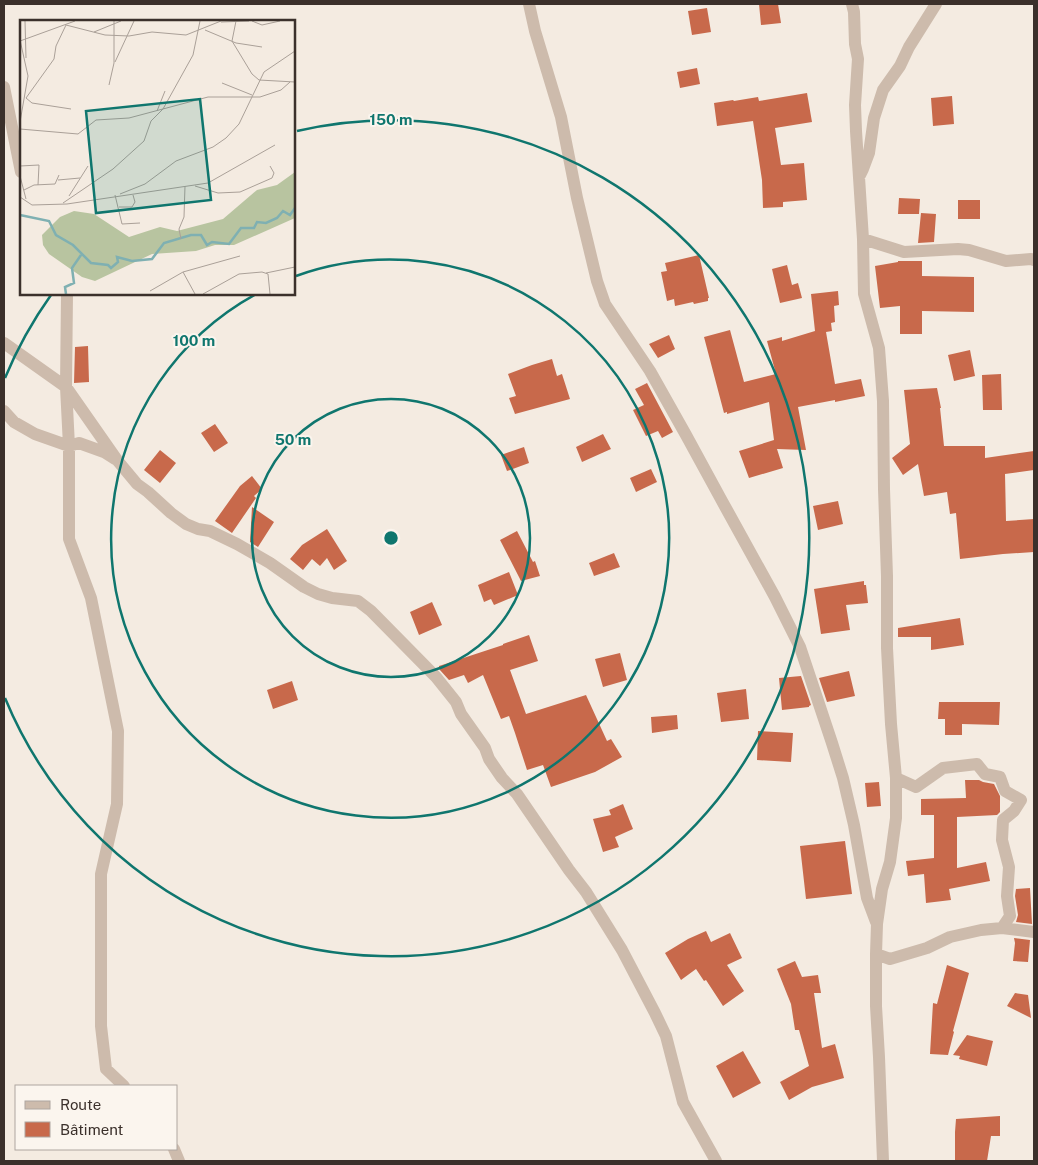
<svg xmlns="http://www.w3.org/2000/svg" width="1038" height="1165" viewBox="0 0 1038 1165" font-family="'Public Sans',sans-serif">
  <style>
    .building { fill: #c8694b }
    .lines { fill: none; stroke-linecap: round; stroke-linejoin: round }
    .street { stroke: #cdbbac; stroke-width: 12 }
    .ring { fill: none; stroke: #0f766e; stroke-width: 2.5 }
    .inset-river { fill: none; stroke: #7fb0b2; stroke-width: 2.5 }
    .inset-road { fill: none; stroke: #aaa098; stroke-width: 1 }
    .view { fill: #0f766e; fill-opacity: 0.15; stroke: #0f766e; stroke-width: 2.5 }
    .inset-edge { fill: none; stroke: #3b302b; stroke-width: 2.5 }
    .centre { fill: #0f766e; stroke: #fbf5ee; stroke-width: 2.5 }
    .ring-label { font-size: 15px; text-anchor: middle; font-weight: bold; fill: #0f766e; stroke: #fbf5ee; stroke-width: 4; stroke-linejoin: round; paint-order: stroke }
  </style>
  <rect width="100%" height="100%" fill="#f4ebe1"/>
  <path class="building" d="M759 4H778L781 23 761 25Z
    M707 8 711 32 692 35 688 11Z
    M697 68 700 84 680 88 677 72Z
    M807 93 812 122 775 128 781 165 804 163 807 200 783 202V207L763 208 762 180 753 121 717 126 714 103 733 100 734 101 758 97 759 101Z
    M952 96 954 124 933 126 931 98Z
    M899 198 920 199 919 214H898Z
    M958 200H980V219H958Z
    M921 213 936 214 934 242 918 243Z
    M699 255 709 298H708V301L694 304 693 302 675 306 674 299 667 301 661 272 667 271 665 263Z
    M898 261H922V276L974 277V312L922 311V334H900V306L880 308 875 266 898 262Z
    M787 265 792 285 798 283 802 298 780 303 772 269Z
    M838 291 839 305 834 306 835 322 831 323 832 331 826 332 835 384 861 379 865 396 835 402V400L798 407 806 450 777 449 783 468 749 478 739 451 774 440 769 402 727 414V412L724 413 704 337 730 330 744 382 776 374 767 341 782 337V341L815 331 811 294Z
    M669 335 675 349 658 358 649 344Z
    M88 346 89 382 74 383 75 347Z
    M970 350 975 376 954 381 948 355Z
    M552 359 557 376 562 374 570 399 515 414 509 398 516 396 508 374 532 365Z
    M1001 374 1002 410H983L982 375Z
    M647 383 673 432 662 438 658 431 646 436 633 410 644 405 635 389Z
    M937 388 941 408H940L944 446H985V458L1034 451V470L1005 474 1006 521 1034 519V552L1003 554 960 559 956 513 950 514 947 492 924 496 918 464 903 475 892 458 910 444 904 390Z
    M215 424 228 443 214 452 201 433Z
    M603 434 611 449 582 462 576 447Z
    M524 447 529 463 507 471 501 455Z
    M160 450 176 463 160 483 144 470Z
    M651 469 657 482 636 492 630 478Z
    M252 476 262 489 254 496 256 498 232 533 215 521 240 486Z
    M838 501 843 524 818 530 813 506Z
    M252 507 274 522 258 547 250 542Z
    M327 529 347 561 334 570 327 558 320 566 312 559 303 570 290 559 302 545Z
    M517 531 533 562 535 561 540 576 521 581 500 540Z
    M614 553 620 567 594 576 589 563Z
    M509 572 518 595 494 605 491 599 484 602 478 585Z
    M864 581V585H866L868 603 846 605 850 630 821 634 814 589Z
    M432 602 442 625 419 635 410 612Z
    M960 618 964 645 931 650V637H898V628Z
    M529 635 538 661 510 670 526 714 586 695 607 741 611 739 622 757 595 772 551 787 543 765 527 770 515 733 509 716 501 719 483 675 468 683 464 675 449 680 439 669V666L503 645V644Z
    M620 653 627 680 603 687 595 659Z
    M849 671 855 696 827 702 819 678Z
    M801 676 811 705 809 706V707L782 710 779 678Z
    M292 681 298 700 273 709 267 690Z
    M746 689 749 719 721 722 717 693Z
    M939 702H1000L999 725 962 724V735H945V719H938Z
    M677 715 678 729 652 733 651 717Z
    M758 731 793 733 791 762 757 760Z
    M965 780H979L983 782 994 784 1000 796V812L997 815 957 817V868L986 862 990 881 949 889 951 900 926 903 924 874 908 876 906 861 934 858V815H921V799L966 798Z
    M879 782 881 806 867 807 865 783Z
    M623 804 633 829 615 837 619 847 603 852 593 819 611 815 609 810Z
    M845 841 852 894 806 899 800 846Z
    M1030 888 1032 924 1016 922 1018 915 1015 896 1016 889Z
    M706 931 711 942 730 933 742 958 727 965 744 991 723 1006 706 980 704 981 696 969 681 980 665 953 688 939Z
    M1014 938 1030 940 1028 962 1013 961 1015 943Z
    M795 961 802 977 818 975 821 993H814L822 1048 835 1044 844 1078 812 1087 789 1100 780 1082 809 1066 799 1030H795L791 1004 777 969Z
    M947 965 969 973 953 1031 954 1032 948 1055 930 1054 933 1003 937 1004Z
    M1015 993 1028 995 1031 1018 1007 1006Z
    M967 1035 993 1041 987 1066 959 1059 960 1056 953 1055Z
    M743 1051 761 1083 733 1098 716 1066Z
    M1000 1116V1136H991L987 1161H955V1132L956 1119Z"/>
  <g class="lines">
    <path class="street" d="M529 4 535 31 561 117 577 198 597 281 605 304 650 371 686 435 722 501 775 597 800 647 832 743 843 778 854 825 867 898 876 922
      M852 4 854 12 855 44 858 59 855 105 856 131 863 239 864 294 879 348 883 401 884 489 887 576V648L891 724 896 778V818L890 862 882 889 877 924 876 954V1006L879 1057 883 1161
      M4 87 21 172
      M860 175 863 169 869 153 874 118 883 90 900 66 909 47 936 4
      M863 239 904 252 958 249 969 250 1006 261 1031 259 1034 260
      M67 294 66 387 69 446V539L91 598 118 731 117 804 101 874V1026L106 1069 124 1086
      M4 343 66 387 117 460 137 484 148 492 171 513 186 524 198 529 210 531 237 544 270 563 304 587 318 594 332 598 358 601 371 611 436 677 456 702 461 714 485 748 489 759 502 778 517 794 569 870 586 892 622 950 655 1013 666 1036 683 1102 716 1161
      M4 411 14 422 35 434 69 446 79 443 104 452 115 459
      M896 778 916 787 943 768 977 764 985 774 1000 777 1005 791 1021 800 1014 811 1003 820 1002 840 1009 867 1007 896 1010 916 1002 928
      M876 954 890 959 927 948 950 937 981 930 1002 928 1034 932
      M174 1149 179 1161"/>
  </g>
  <g class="ring">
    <circle cx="391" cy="538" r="139"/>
    <path d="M296 276A279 279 0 1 1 256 294"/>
    <path d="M5 378A418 418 0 0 1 51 295M297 131A418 418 0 1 1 5 698"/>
  </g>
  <g transform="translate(20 20)">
    <rect width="275" height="275" fill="#f4ebe1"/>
    <path d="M275 152V198L214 225H195L176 231 132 234 75 261 62 257 29 234 23 225 22 215 40 197 54 191 74 194 109 217 140 207 157 211 203 199 237 170 257 165Z" fill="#b8c4a0"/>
    <path class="inset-river" d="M0 195 29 201 36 215 53 225 71 243 88 245 91 248 98 242 97 237 112 241 132 239 144 223 171 215H181L187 225 192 222 209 224 221 208H234L237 202 246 203 257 198 263 191 270 195 275 188M46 274 45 267 54 263 52 248 61 235"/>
    <path class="inset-road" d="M5 1 6 38M216 1 212 21 232 54 239 60 275 62M232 1 242 5 260 1M201 2 229 1M185 10 216 23 242 27M74 12 101 1M0 20 8 56 0 102M0 21 55 1M95 42 114 1M202 63 232 75M89 65 94 43V1M51 89 12 83 6 78 34 39 36 26 46 5 85 15 109 16 132 12 166 15 201 1M137 91 145 71M0 109 58 114 76 100 109 98 188 77H240L261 70 270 62M0 146 19 145 18 165M0 156 6 179M38 160 60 158M175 166 198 173 220 172 252 158 254 153 250 146M4 170 14 165 35 164 39 155M100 174 125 164 156 141 193 127 206 118 219 104 244 52 275 31M95 175 102 204 120 203M49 176 68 146M0 177 12 185 47 184 188 163 255 125M43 183 93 149 124 121 131 101 143 89 173 35 180 1M99 187H112L115 182 113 175M161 219 159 209 164 197 165 166M163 252 175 274M246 253 275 247M130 271 163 252 220 236M183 274 219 254 242 252 248 254 250 274"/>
    <path class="view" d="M180 79 191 180 76 193 66 91Z"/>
    <rect width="275" height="275" class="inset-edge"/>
  </g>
  <circle cx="391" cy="538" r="8" class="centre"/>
  <g class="ring-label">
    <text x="391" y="125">150 m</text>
    <text x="194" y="346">100 m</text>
    <text x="293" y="445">50 m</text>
  </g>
  <rect width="1038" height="1165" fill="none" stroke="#3b302b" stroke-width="10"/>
  <rect x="15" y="1085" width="162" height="65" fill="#fbf5ee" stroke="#aea6a0"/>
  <rect x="25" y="1101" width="25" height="8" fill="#cdbbac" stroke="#aea6a0"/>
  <text x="60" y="1110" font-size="15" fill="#3b302b">Route</text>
  <rect x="25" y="1122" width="25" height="15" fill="#c8694b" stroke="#aea6a0"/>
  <text x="60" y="1135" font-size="15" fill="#3b302b">Bâtiment</text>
</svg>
